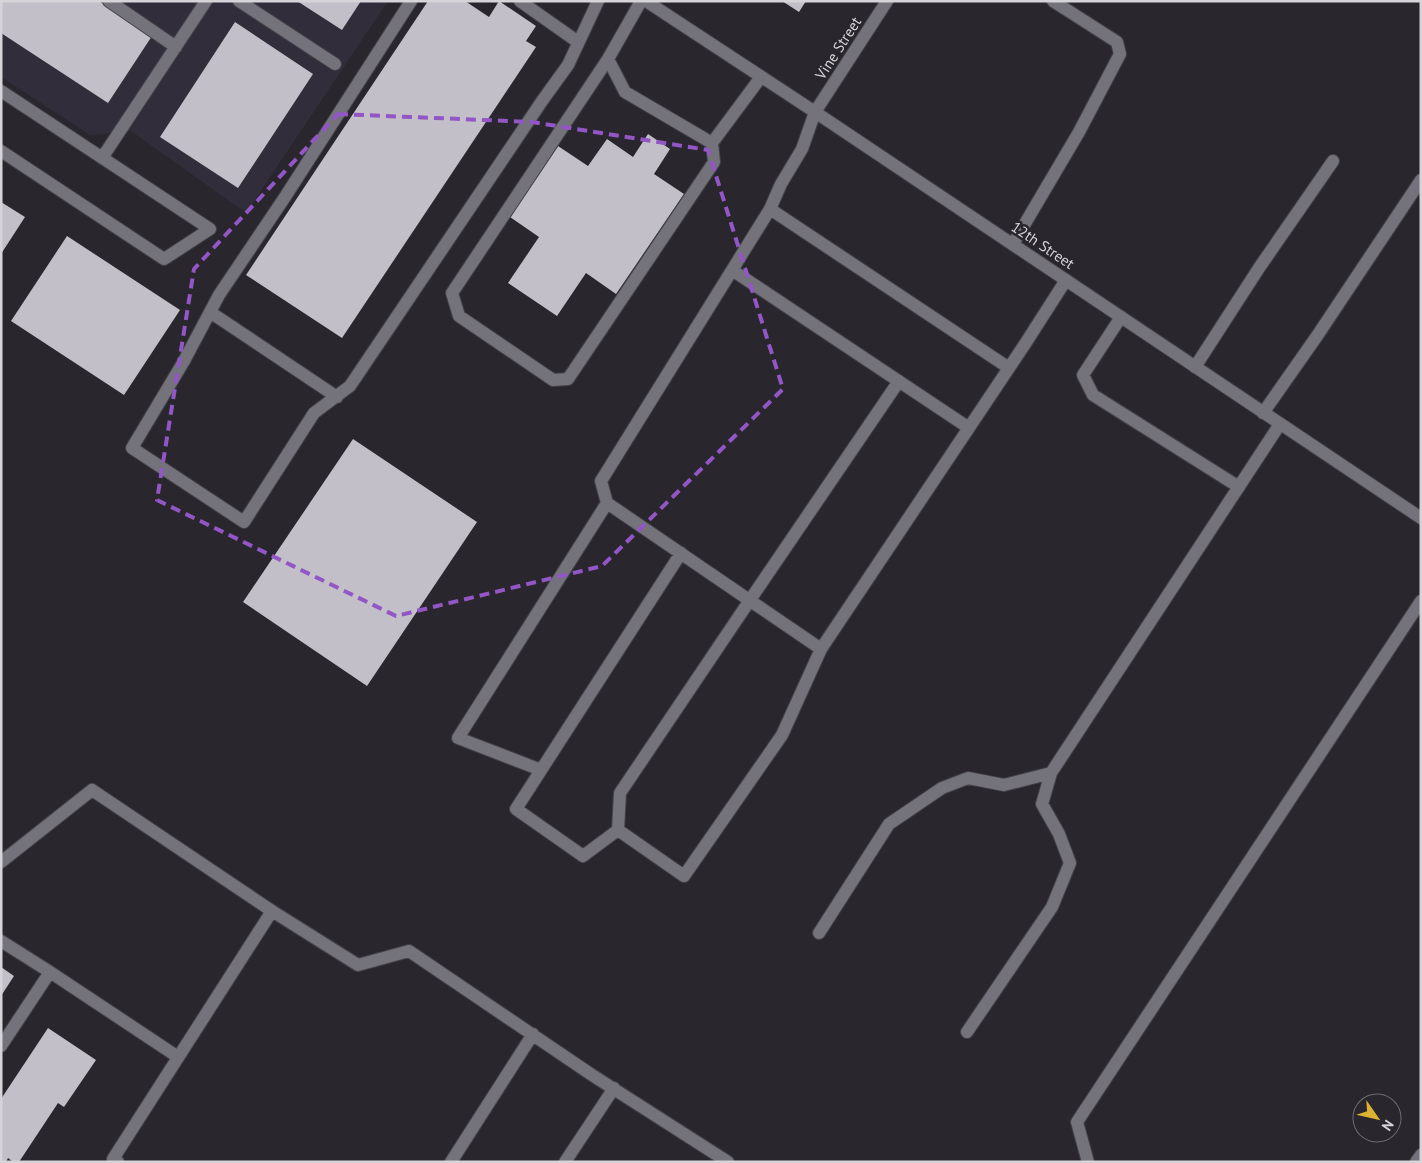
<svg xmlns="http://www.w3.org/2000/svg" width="1422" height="1163" viewBox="0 0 1422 1163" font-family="'PT Sans',sans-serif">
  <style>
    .built { fill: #322d3a }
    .building { fill: #c2bfc8 }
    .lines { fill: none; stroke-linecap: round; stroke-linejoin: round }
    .lane-casing { stroke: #444249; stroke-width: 14 }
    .street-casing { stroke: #444249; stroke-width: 14 }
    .lane { stroke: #74727a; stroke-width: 12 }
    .street { stroke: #74727a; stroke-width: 12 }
    .marked { fill: none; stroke: #9256c6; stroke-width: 4; stroke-dasharray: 10 6; stroke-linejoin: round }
    .labels { text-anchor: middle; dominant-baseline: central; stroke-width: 5; stroke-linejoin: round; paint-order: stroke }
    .street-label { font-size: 15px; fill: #d6d4d9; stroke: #29262d }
  </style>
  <rect width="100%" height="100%" fill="#29262d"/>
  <path class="built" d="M1 1H388L246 213 131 131 90 135 1 77Z"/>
  <path class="building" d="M1 1H99L152 36 108 103 1 33Z
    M297 1H361L342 30Z
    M428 1H465L489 17 499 1 536 26 526 41 536 47 342 338 246 275Z
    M782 1H806L799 12Z
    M235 22 313 74 238 188 160 137Z
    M648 134 670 149 654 174 684 194 616 294 586 273 557 316 508 283 539 237 510 217 558 146 588 166 607 139 633 157Z
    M1 202 25 217 1 254Z
    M67 236 180 310 124 395 11 321Z
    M353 439 477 522 367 686 243 602Z
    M1 967 14 976 1 996Z
    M48 1028 96 1060 64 1107 58 1103 19 1162H13L8 1158 6 1162H1V1099Z"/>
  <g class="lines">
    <g class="lane-casing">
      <path id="lane" d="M109 1 176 47
        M239 1 335 64
        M411 1 285 197 219 295 184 361 132 448 244 522 314 413 350 386 542 101 568 65 598 1
        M520 1 578 42
        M641 1 608 59 625 92 712 143 761 77
        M608 59 452 293 459 316 553 380 568 379 714 162 712 143
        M1 91 210 229 164 259 1 151
        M102 158 206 1
        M770 209 781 184 802 149 815 112
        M1013 244 1079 132 1120 54 1117 42 1053 1
        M732 270 969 428
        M210 312 337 397
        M1121 317 1083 375 1093 395 1239 487
        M1195 367 1259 268 1333 161
        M1009 368 770 209 601 481 607 503 821 649 1025 344 1066 280
        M1263 413 1317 336 1421 180
        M681 553 516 809 583 856 618 830 684 876 782 735 821 649
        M541 770 458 738 607 503
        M618 830 620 793 750 600 899 381
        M1 862 92 790 272 911 358 965 409 951 592 1075 728 1162
        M819 933 889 824 942 788 968 778 1004 785 1051 773
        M1 941 50 972
        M967 1032 1052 907 1070 863 1059 834 1042 804 1051 773 1280 424
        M1 1046 50 972 178 1057
        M118 1162 113 1159 272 911
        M451 1162 533 1034
        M565 1162 614 1088
        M1088 1162 1077 1122 1421 601
        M1416 1162 1421 1155"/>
    </g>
    <g class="street-casing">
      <path id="street" d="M646 1 815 112 1421 518
        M815 112 887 1"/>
    </g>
    <use href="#lane" class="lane"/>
    <use href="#street" class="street"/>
  </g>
  <path class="marked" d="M338 114 532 122 708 150 783 389 602 566 396 616 157 500 194 269Z"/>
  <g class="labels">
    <g class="street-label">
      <text transform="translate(838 48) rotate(-57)">Vine Street</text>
      <text transform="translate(1043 245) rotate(34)">12th Street</text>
    </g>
  </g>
  <rect width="1422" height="1163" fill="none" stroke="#d6d4d9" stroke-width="5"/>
  <g transform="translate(1377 1118) rotate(124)"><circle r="24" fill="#29262d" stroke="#6e6c72"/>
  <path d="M0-4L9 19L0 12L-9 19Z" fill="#dbb233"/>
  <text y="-8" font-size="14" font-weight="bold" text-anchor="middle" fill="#d6d4d9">N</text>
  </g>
</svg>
